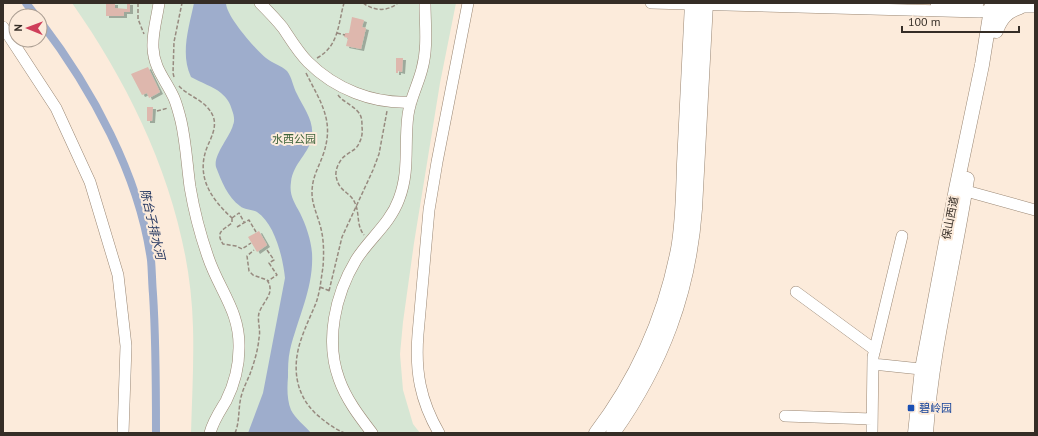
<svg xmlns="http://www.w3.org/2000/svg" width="1038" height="436" viewBox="0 0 1038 436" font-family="'PT Sans','Noto Sans SC',sans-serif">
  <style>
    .green { fill: #d6e6d4 }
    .water { fill: #9eadcc }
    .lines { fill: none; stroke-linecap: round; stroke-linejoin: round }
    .canal { stroke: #9eadcc; stroke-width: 8 }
    .building { fill: #deb7ad; filter: url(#shadow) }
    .minor-casing { stroke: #9a8774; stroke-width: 12 }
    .major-casing { stroke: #9a8774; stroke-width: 15 }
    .path { stroke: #978a7f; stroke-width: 1.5; stroke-dasharray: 4 2; stroke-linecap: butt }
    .minor { stroke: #fff; stroke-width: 11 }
    .major { stroke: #fff; stroke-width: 14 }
    .transit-dot { fill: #1a4fb4; stroke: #fcebdb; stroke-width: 1.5 }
    .labels { text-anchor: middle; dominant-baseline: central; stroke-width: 4; stroke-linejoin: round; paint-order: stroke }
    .park-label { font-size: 11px; fill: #3e633a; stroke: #fcebdb }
    .street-label { font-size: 11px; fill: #352d26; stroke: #fcebdb }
    .transit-label { font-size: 11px; fill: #164399; stroke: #fcebdb; text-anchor: start }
    .water-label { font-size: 12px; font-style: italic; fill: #233660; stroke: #fcebdb }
  </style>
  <defs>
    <filter id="shadow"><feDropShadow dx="3" dy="2" stdDeviation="0" flood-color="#0004"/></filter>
  </defs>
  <rect width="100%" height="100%" fill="#fcebdb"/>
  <path class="green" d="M72 3H456L440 83 414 243 403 322 400 354 403 390 413 424 420 433H191C192 398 194 362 193 327 190 210 138 97 72 3Z"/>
  <path class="water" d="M194 3H226C226 16 256 50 266 58 272 63 282 66 287 71 292 77 293 87 297 94 303 107 314 120 312 136 310 153 293 163 291 182 289 195 294 202 300 213 306 225 311 240 312 253 314 287 298 317 290 350 288 359 288 368 288 377 287 388 287 400 291 410 295 418 305 426 311 433H248L263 393 285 278C283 258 275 224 257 212 252 209 244 210 240 206 228 198 221 180 216 167 213 155 230 137 233 125 235 121 234 115 232 110 230 103 227 98 221 93 213 86 201 83 191 77 180 54 189 27 194 3Z"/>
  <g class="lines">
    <path class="canal" d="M26 3 36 16
      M40 21C92 89 139 175 151 260 152 271 152 283 153 294 156 340 156 387 156 433"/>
  </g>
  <path class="building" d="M106 3H115V8L127 9V3H130V12H124V16H106Z
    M352 17 364 20 362 27 366 28 361 49 346 46 348 38 344 37 345 33H349Z
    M396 58H403L402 72 398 71V73H396Z
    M148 67 160 92 149 98 147 93 142 95 131 74Z
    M147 107H153L152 121H147Z
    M259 231 267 245 257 252 248 237Z"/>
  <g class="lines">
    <g class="minor-casing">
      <path id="minor" d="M159 3C157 18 152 33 153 48 154 69 166 80 174 98 177 105 179 113 181 121 186 143 187 165 190 187 194 211 200 234 208 257 219 290 240 311 239 348 239 365 234 385 226 401 220 411 213 421 210 433
        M260 3C268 11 276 19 283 28 291 40 298 52 308 62 335 89 373 104 411 102
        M651 3 979 12 1007 7H1035
        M936 3H978
        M3 27 56 108 90 182 118 275 126 346 123 433
        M959 189 1035 210
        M796 292 875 350
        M873 364 930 370
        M785 416 872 419
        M372 433C359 416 346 399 339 379 325 341 335 295 356 260 369 239 390 224 399 199 410 170 404 145 408 115 410 99 418 85 422 69 428 47 425 25 425 3
        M439 433C420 400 415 371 418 334L429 210 437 162 468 3
        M872 433 873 357 902 236"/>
    </g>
    <g class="major-casing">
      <path id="major" d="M996 31C1001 18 1007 11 1020 7
        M596 433C637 379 665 316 678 249 683 221 683 192 684 164 687 110 689 57 692 3
        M613 433C662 364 689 292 695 209L706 3
        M915 433 922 369 956 189 982 65 992 3
        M926 433C932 347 954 264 967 179"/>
    </g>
    <path class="path" d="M138 3V19L144 34
      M363 3C374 11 387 12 398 3
      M337 33 345 35
      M317 58C339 46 338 24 344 3
      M306 73C321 103 335 121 323 155 318 169 312 177 312 193 312 204 317 214 320 225 324 238 324 253 323 267 321 279 320 292 316 303 312 313 307 323 303 334 292 362 293 391 315 413 324 421 334 429 345 433
      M174 77 173 73 174 42 182 3
      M179 86C189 97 206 100 213 116 217 126 212 136 208 145 195 175 210 198 232 218
      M338 95C343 102 353 105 359 113 362 117 362 122 362 127 363 134 361 142 356 148 353 151 350 152 346 155 340 159 335 169 336 176 339 193 350 191 355 203 360 214 356 225 364 235
      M157 111 168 108
      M232 218V223C223 230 215 232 223 244L236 246 242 249 251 243
      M232 218 239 213 244 222
      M237 227 249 220 256 232
      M267 250 274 260 269 263 277 275 268 281
      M320 287 330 291
      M329 291 342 237 373 170 379 154 387 111
      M235 433C240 421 238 409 241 397 243 389 247 381 250 374 254 363 258 350 259 338 261 330 257 321 259 313 263 301 276 293 267 280L253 275 249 271 247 256 254 250"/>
    <use href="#minor" class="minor"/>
    <use href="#major" class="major"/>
  </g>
  <rect class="transit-dot" x="907" y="404" width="8" height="8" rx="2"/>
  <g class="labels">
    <g class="park-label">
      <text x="294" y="139">水西公园</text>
    </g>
    <g class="street-label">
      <text transform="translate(950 218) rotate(-79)">保山西道</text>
    </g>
    <g class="transit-label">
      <text x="919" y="408">碧岭园</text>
    </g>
    <g class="water-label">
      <text transform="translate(153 224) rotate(77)">陈台子排水河</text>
    </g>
  </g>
  <rect width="1038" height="436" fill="none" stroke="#352d26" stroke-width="8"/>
  <g transform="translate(28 28) rotate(271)"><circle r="19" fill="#fcebdb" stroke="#ac9f93"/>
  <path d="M0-3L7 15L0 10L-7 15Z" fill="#cf3f5a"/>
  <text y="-6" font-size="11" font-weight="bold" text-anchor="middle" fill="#352d26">N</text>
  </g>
  <path d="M902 26v6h117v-6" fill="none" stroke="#352d26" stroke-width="2"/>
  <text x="908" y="26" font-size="12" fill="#352d26" stroke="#fcebdb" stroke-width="3" paint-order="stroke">100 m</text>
</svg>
